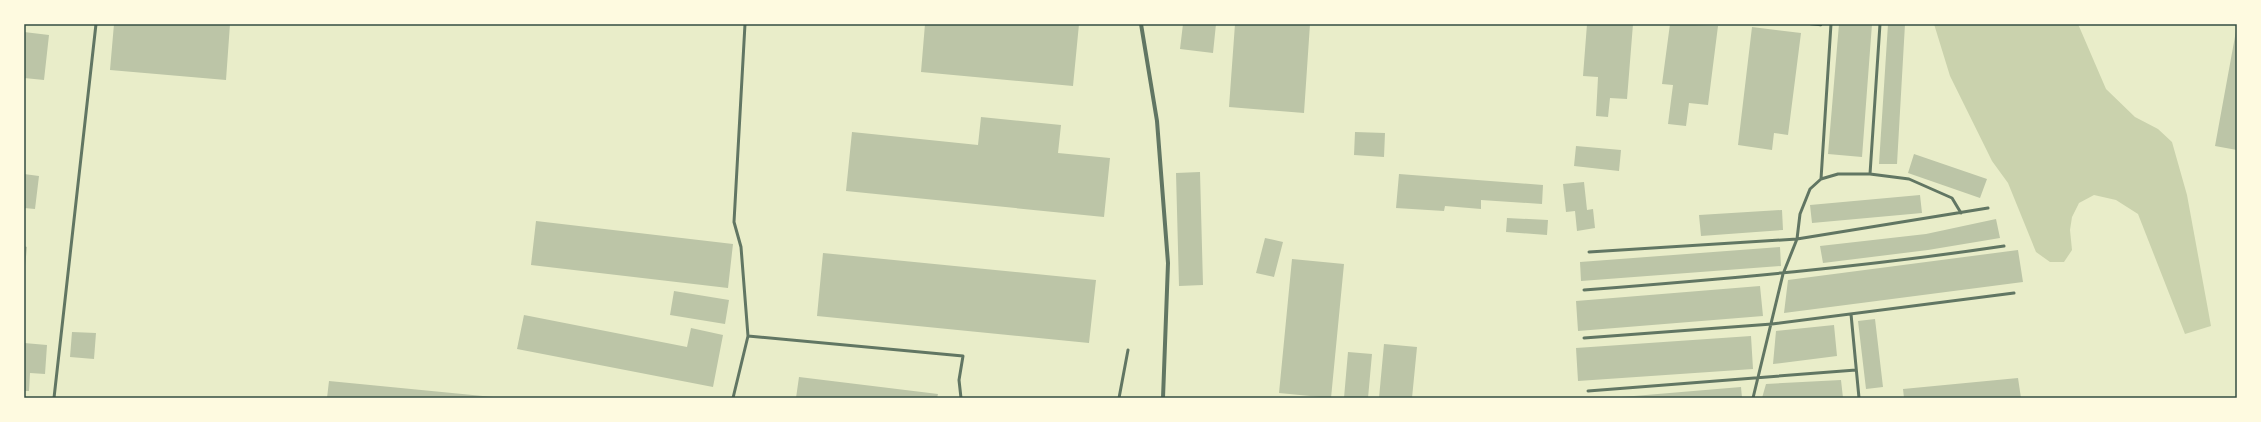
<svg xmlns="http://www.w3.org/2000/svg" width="2261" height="422" viewBox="0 0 2261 422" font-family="'Noto Sans',sans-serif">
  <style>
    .green { fill: #cad2ad }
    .building { fill: #bcc5a7 }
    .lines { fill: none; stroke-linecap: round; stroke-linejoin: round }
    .path { stroke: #344e41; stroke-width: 2.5 }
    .service { stroke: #617663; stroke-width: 3 }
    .minor { stroke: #617663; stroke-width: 4 }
    .neatline { fill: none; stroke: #344e41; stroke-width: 1.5 }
  </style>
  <rect width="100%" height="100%" fill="#e9edc9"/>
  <path class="green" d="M1934 24H2078L2106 89 2135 117 2158 129 2172 142 2187 195 2211 326 2185 334 2138 214 2116 200 2094 195 2079 203 2072 217 2070 230 2072 250 2064 262H2050L2036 252 2008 183 1992 161 1950 76Z"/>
  <path class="building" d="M114 24H230L226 80 110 70Z
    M925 24H1079L1073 86 921 72Z
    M1183 24H1216L1213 53 1180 49Z
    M1235 24H1310L1304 113 1229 107Z
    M1587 24H1633L1627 99 1610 98 1608 117 1596 116 1598 77 1583 76Z
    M1670 24 1718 26 1708 105 1689 103 1686 126 1668 124 1673 85 1662 84Z
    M1839 24H1872L1862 157 1828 154Z
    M1888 24H1905L1897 164H1879Z
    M1752 27 1801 33 1788 135 1774 133 1772 150 1738 145Z
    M2236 31H2237V150L2215 146Z
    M24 32 49 35 44 80 24 78Z
    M981 117 1061 125 1058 153 1110 158 1104 217 846 191 852 132 978 145Z
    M1355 132 1385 133 1384 157 1354 155Z
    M1576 146 1621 150 1619 171 1574 166Z
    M1914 154 1987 179 1980 198 1908 173Z
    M1200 172 1203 285 1179 286 1176 173Z
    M24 174 39 176 35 209 24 208Z
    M1399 174 1543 185 1542 204 1481 200V209L1445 206 1444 211 1396 208Z
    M1584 182 1587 210 1593 209 1595 228 1577 231 1575 211 1566 212 1563 184Z
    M1920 195 1922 213 1812 223 1810 205Z
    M1782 210 1783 230 1701 236 1699 215Z
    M1507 218 1548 220 1547 235 1506 232Z
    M1996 219 2000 238 1928 250 1823 263 1820 246 1926 234Z
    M536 221 733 244 728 288 531 265Z
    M1265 238 1283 242 1274 277 1256 273Z
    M24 246 27 247 25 266H24Z
    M1780 247 1781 266 1581 281 1580 262Z
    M2018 250 2023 282 1784 313 1788 280Z
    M823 253 1096 280 1089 343 817 316Z
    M1292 259 1344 264 1331 398 1279 393Z
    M1760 286 1763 316 1578 331 1576 301Z
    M674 291 729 300 725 324 670 315Z
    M524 315 687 347 691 328 723 335 713 387 517 349Z
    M1875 319 1883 387 1866 389 1858 321Z
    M1834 325 1837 356 1773 364 1776 331Z
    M72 332 96 333 94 359 70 357Z
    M1751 336 1753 369 1578 381 1576 348Z
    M24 343 47 345 45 374 30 373 29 391H24Z
    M1384 344 1417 347 1412 398H1379Z
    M1348 352 1372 354 1368 398H1344Z
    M799 377 938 394 937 398H796Z
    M2018 378 2021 398H1904L1903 389Z
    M1841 380 1843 398H1762L1766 384Z
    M329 381 493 397 492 398H327Z
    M1741 387 1742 398H1622V397Z"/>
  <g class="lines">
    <path class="path" d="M1811 24 1821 25"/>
    <path class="service" d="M745 24 734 222 741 247 748 336
      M1870 174 1880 24
      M1821 179 1831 24
      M1589 252 1797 239 1988 208
      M1584 290C1725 279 1864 267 2004 246
      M1851 314 1859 398
      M1584 338 1772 324 2014 293
      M1588 391 1856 370
      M54 398 96 24
      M733 398 748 336 963 356 959 380 961 398
      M1119 398 1128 350
      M1753 398 1783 274 1797 239 1800 214 1810 189 1821 179 1838 174H1870L1909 179 1952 198 1961 213"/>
    <path class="minor" d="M1141 24 1157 121 1168 263 1163 398"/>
  </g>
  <rect width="2261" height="422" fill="none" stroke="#fefae0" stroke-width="50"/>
  <rect x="25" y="25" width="2211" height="372" class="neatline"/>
</svg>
